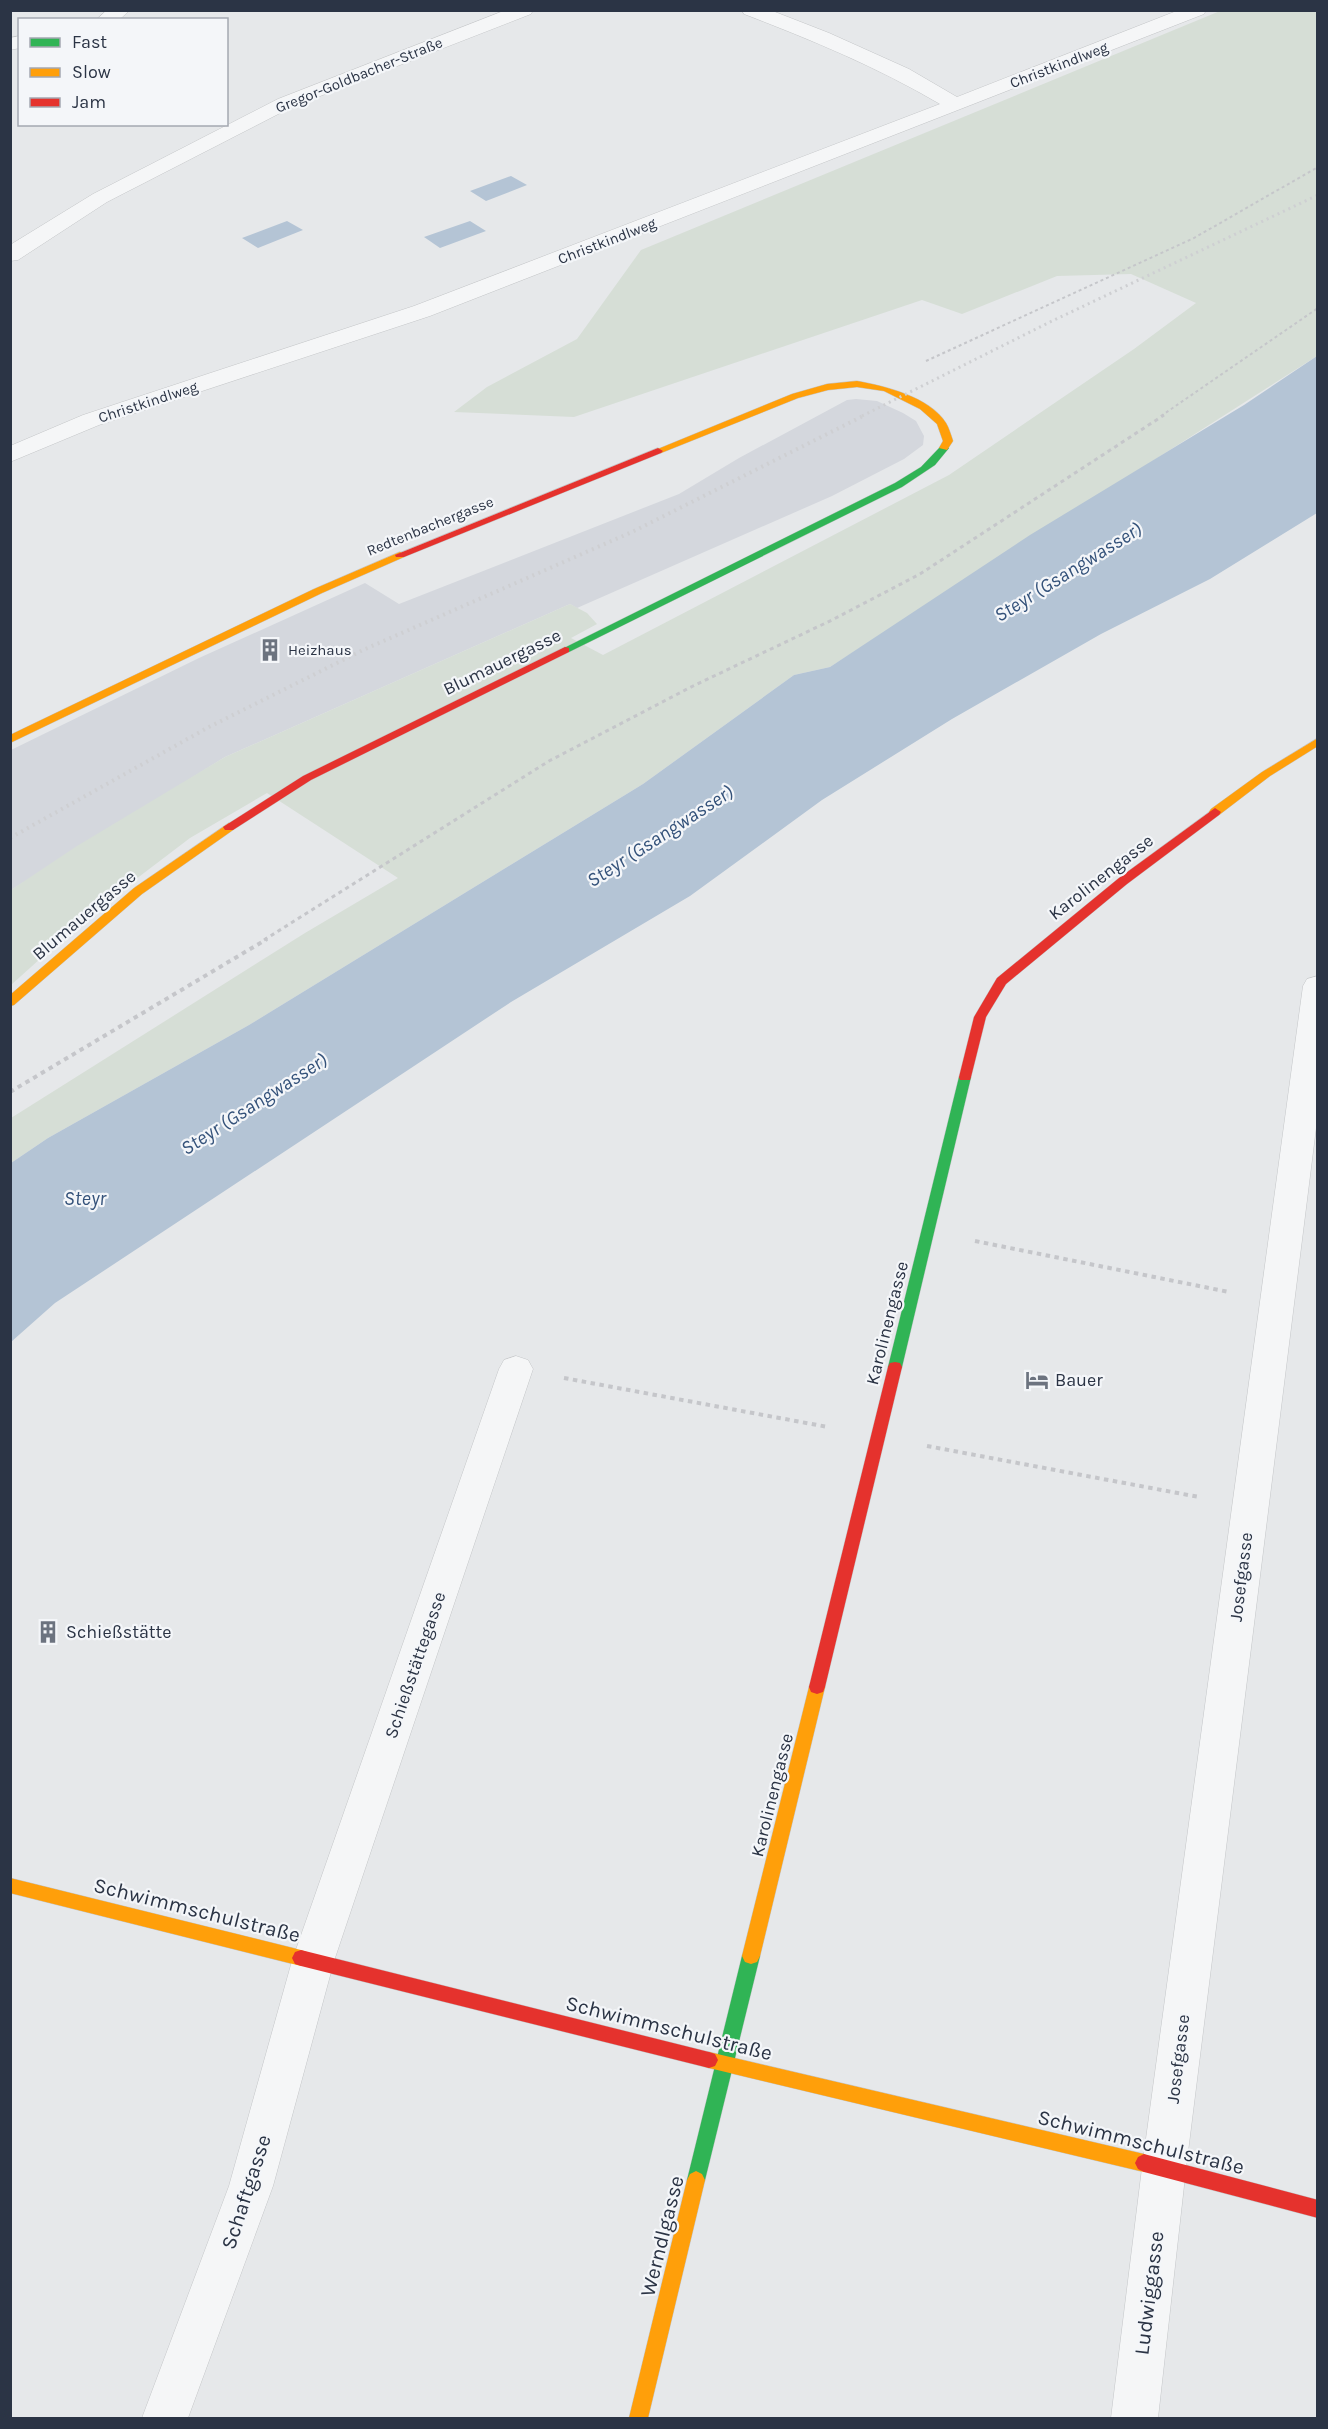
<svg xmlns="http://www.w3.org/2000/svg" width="1328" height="2429" viewBox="0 0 1328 2429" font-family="Karla,sans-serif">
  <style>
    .built { fill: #d4d7dd }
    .green { fill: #d6ded6 }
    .water { fill: #b4c4d5 }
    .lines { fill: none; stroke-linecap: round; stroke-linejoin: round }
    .street-casing { stroke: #c4c6c8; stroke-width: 1 }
    .fast-casing { stroke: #c4c6c8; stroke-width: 1 }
    .slow-casing { stroke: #c4c6c8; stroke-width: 1 }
    .jam-casing { stroke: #c4c6c8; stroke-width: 1 }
    .path-far2 { stroke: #c5c6ca; stroke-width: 2; stroke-dasharray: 3 3; stroke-linecap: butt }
    .path-far1 { stroke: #c5c6ca; stroke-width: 3; stroke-dasharray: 4 4; stroke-linecap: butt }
    .path { stroke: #c5c6ca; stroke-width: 4; stroke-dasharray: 4.5 4.5; stroke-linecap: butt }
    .street { fill: #f5f6f7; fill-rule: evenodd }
    .fast { fill: #30b455; fill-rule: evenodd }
    .slow { fill: #ff9f0a; fill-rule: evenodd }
    .jam { fill: #e5322d; fill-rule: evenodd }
    .rail-far1 { stroke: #cecfd2; stroke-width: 3; stroke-dasharray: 2 4; stroke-linecap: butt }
    .rail { stroke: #cecfd2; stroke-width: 4; stroke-dasharray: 2 4.5; stroke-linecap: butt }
    .labels { text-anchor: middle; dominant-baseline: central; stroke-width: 4.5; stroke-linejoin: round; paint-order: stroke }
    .far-street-label { font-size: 15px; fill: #2b3445; stroke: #f4f6f9 }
    .far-poi-label { font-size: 15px; fill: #2b3445; stroke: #f4f6f9; text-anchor: start }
    .street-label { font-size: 18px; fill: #2b3445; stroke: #f4f6f9 }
    .poi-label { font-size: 18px; fill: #2b3445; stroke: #f4f6f9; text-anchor: start }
    .water-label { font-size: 20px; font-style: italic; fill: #34527a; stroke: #f4f6f9 }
    .near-street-label { font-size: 21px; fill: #2b3445; stroke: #f4f6f9 }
  </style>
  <rect width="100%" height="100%" fill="#e6e8ea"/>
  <path class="built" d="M856 399 877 401 903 413 916 421 924 436 923 445 904 459 832 496 577 608 570 604 225 757 11 890V750L199 658 365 583 399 604 679 494 739 458 847 400Z"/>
  <path class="green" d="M1220 11H1317V356L830 667 794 675 643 784 249 1025 48 1138 11 1163V1118L305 933 398 878 267 793 190 838 90 914 11 985V890L77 846 225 757 570 604 587 613 597 624 571 638 603 655 949 475 1134 349 1196 303 1131 274 1057 276 962 314 922 300 574 417 454 412 487 387 577 339 641 250Z"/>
  <path class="water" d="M511 176 527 185 486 201 470 191Z
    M287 221 303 230 258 248 242 238Z
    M470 221 486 231 440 248 424 237Z
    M1317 356V513L1210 579 1101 634 952 719 822 800 690 896 511 1002 55 1303 11 1342V1163L48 1138 249 1025 643 784 794 675 830 667 1030 535 1244 405Z"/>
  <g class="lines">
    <g class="street-casing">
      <path id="street" d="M107 10H130L119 20H96Z
        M506 10H533L531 14 292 107 107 202 18 260 10 261V245L93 194 278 99Z
        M742 10H770L829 33 909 69 957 97 1179 10H1206L1204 14 430 316 99 425 10 462V446L83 415 414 306 940 104C877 67 812 40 744 14Z
        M20 36V48L10 50V38Z
        M1318 976V1112L1186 2168 1158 2418H1111L1142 2168 1303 986 1307 979Z
        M516 1356 528 1360 533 1369 334 1961 273 2186 188 2418H142L229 2186 292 1961 499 1369 504 1360Z"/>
    </g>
    <g class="fast-casing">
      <path id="fast" d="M944 445 949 448 935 465 902 487 569 652H561L560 650 895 483 921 467 941 446Z
        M965 1073 971 1077 902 1367 900 1371H890L888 1367 959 1077Z
        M751 1948 757 1950 760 1956 705 2180 702 2186 696 2189 690 2186 687 2180 742 1956 745 1950Z"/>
    </g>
    <g class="slow-casing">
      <path id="slow" d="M857 381C885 386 930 397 946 423 949 428 951 435 953 441L947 450 939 448 943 441 937 424 920 409 884 391 857 387 828 390 798 398 661 453 653 451 792 394 827 384Z
        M400 552 405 555 404 557 322 593 10 743V735L314 589Z
        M1318 738V746L1270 776 1219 815H1211L1209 812 1211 809 1262 772Z
        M229 823 233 824 235 827 233 830 142 894 14 1005 10 1006V995L134 888Z
        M817 1680 823 1682 825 1687 760 1956 757 1962 751 1964 745 1962 742 1956 809 1687 811 1682Z
        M10 1878 301 1950 307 1952 310 1958 307 1964 301 1966 10 1893Z
        M709 2052 1144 2154 1150 2157 1153 2163 1150 2169 1144 2172 709 2068 703 2066 700 2060 703 2054Z
        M696 2171 702 2174 705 2180 648 2418H629L687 2180 690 2174Z"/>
    </g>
    <g class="jam-casing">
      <path id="jam" d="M658 448 663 451 661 453 404 557H396L395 555Z
        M565 647 569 648V652L311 780 233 830H225L223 827 303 776Z
        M1215 808 1221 812 1219 815 1127 884 1006 984 986 1017 971 1077 970 1080H960L959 1077 974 1017 997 978 1119 878Z
        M895 1362 900 1363 902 1367 825 1687 823 1692 817 1694 811 1692 809 1687 888 1367 890 1363Z
        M301 1950 709 2052 715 2054 718 2060 715 2066 709 2068 301 1966 295 1964 292 1958 295 1952Z
        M1144 2154 1318 2200V2218L1144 2172 1138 2169 1135 2163 1138 2157Z"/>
    </g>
    <path class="path-far2" d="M926 361 1194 238 1318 167
      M1161 416 1318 308"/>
    <path class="path-far1" d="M264 940 549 761 693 686 832 620 920 574 1164 415"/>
    <path class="path" d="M10 1092 267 939
      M975 1241 1229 1292
      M564 1378 828 1427
      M927 1446 1199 1497"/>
    <use href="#street" class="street"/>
    <use href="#fast" class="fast"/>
    <use href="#slow" class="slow"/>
    <use href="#jam" class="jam"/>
    <path class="rail-far1" d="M862 416 1050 322 1318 195"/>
    <path class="rail" d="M10 838 209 727 363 650 632 532 865 415"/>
  </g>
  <defs>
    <g id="building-bare" transform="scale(1.8)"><path d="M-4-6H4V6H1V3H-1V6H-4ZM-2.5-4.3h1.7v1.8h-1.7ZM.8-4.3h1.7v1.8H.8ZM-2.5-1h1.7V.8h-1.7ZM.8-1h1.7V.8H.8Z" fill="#6c737f" stroke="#f4f6f9" stroke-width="2.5" paint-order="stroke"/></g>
    <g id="hotel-bare" transform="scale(1.8)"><path d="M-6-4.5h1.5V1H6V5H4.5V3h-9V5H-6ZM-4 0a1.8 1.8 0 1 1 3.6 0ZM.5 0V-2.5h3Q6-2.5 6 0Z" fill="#6c737f" stroke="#f4f6f9" stroke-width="2.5" paint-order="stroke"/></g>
  </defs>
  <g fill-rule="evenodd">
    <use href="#building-bare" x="270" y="650"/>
    <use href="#hotel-bare" x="1037" y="1380"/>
    <use href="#building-bare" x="48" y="1632"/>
  </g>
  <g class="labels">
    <g class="far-street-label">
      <text transform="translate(1059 65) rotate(-21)">Christkindlweg</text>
      <text transform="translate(359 75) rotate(-22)">Gregor-Goldbacher-Straße</text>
      <text transform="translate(607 241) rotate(-21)">Christkindlweg</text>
      <text transform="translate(148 402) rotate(-18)">Christkindlweg</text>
      <text transform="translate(430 526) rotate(-22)">Redtenbachergasse</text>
    </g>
    <g class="far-poi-label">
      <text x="288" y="650">Heizhaus</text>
    </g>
    <g class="street-label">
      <text transform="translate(502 662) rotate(-26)">Blumauergasse</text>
      <text transform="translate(1101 877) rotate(-38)">Karolinengasse</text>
      <text transform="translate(84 915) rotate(-40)">Blumauergasse</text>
      <text transform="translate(887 1323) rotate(-76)">Karolinengasse</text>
      <text transform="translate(1241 1577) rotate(-83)">Josefgasse</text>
      <text transform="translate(415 1665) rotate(-71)">Schießstättegasse</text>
      <text transform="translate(772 1795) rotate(-76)">Karolinengasse</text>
      <text transform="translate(1178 2059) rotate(-83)">Josefgasse</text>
    </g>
    <g class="poi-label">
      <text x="1055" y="1380">Bauer</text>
      <text x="66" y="1632">Schießstätte</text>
    </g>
    <g class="water-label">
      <text transform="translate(1068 572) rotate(-32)">Steyr (Gsangwasser)</text>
      <text transform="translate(660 836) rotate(-33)">Steyr (Gsangwasser)</text>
      <text transform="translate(254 1104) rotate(-33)">Steyr (Gsangwasser)</text>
      <text x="85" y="1198">Steyr</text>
    </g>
    <g class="near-street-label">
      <text transform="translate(197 1910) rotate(14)">Schwimmschulstraße</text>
      <text transform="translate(669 2028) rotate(14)">Schwimmschulstraße</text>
      <text transform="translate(1141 2142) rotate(14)">Schwimmschulstraße</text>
      <text transform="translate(246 2192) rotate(-72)">Schaftgasse</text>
      <text transform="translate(662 2236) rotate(-76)">Werndlgasse</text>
      <text transform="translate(1149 2293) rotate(-83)">Ludwiggasse</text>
    </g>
  </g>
  <rect width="1328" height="2429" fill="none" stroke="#2b3445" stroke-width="24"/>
  <rect x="18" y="18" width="210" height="108" fill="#f4f6f9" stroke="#a4a8b1" stroke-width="1.5"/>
  <rect x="30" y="38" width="30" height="9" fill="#30b455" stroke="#a4a8b1" stroke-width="1.5"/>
  <text x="72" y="48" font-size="18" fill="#2b3445">Fast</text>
  <rect x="30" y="68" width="30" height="9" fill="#ff9f0a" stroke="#a4a8b1" stroke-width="1.5"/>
  <text x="72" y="78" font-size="18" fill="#2b3445">Slow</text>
  <rect x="30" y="98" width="30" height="9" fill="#e5322d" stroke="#a4a8b1" stroke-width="1.5"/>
  <text x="72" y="108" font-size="18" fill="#2b3445">Jam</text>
</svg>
